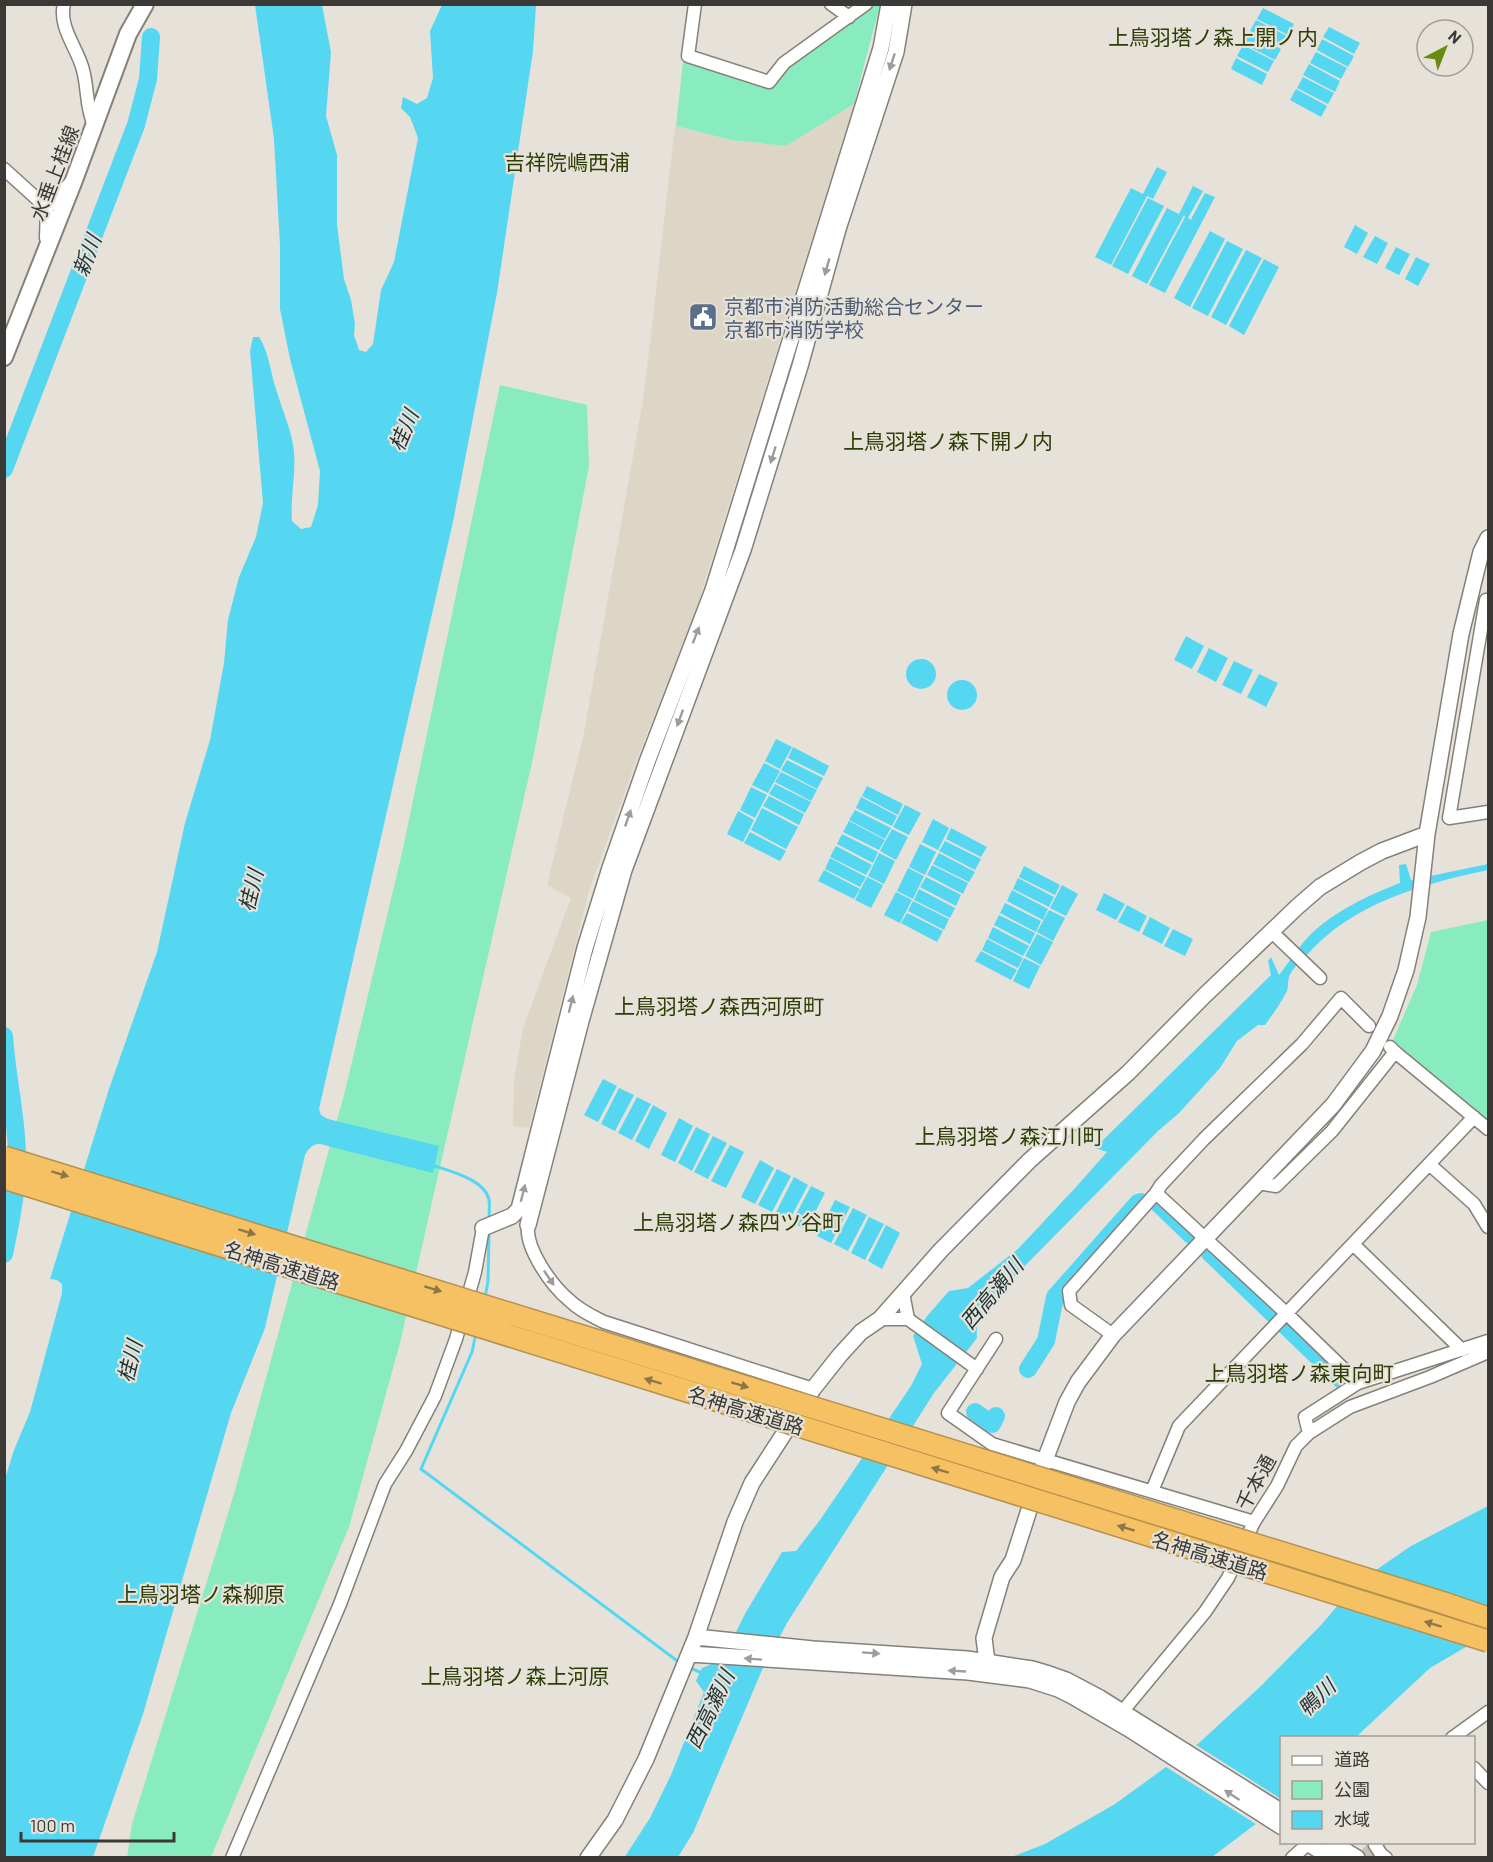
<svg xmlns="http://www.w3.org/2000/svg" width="1493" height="1862" viewBox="0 0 1493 1862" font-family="Barlow,'Noto Sans JP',sans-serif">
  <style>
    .built { fill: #ddd6c6 }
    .green { fill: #88ecc0 }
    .water { fill: #55d7f2 }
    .pier { fill: #e6e2d9 }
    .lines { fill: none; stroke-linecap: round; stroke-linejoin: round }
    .stream { stroke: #55d7f2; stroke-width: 3 }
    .river { stroke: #55d7f2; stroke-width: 18 }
    .minor-tunnel { stroke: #c4c0b8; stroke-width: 12; stroke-dasharray: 12 6; stroke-linecap: butt }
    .minor-casing { stroke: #858179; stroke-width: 15 }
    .tertiary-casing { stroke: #858179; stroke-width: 18 }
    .secondary-casing { stroke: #858179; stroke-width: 20 }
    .motorway-casing { stroke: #b49152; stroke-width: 24 }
    .minor { stroke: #fff; stroke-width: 12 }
    .tertiary { stroke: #fff; stroke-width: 15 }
    .secondary { stroke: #fff; stroke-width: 16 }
    .motorway { stroke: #f6c162; stroke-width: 21 }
    .motorway-bridge-casing { stroke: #b49152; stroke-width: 24; stroke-linecap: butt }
    .motorway-bridge { stroke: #f6c162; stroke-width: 21 }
    .oneway { fill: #9c9c9a }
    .oneway2 { fill: #8f7649 }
    .labels { text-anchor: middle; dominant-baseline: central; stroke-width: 4.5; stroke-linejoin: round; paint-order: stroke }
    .street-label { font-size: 20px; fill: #3a3935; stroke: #e6e2d9 }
    .service-label { font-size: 20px; fill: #4e5e75; stroke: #e6e2d9; text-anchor: start }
    .neighbourhood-label { font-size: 21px; fill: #2e3e06; stroke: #e6e2d9 }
    .water-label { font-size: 21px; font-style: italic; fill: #1d3338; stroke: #e6e2d9 }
  </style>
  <rect width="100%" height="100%" fill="#e6e2d9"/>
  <path class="built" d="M854 104 696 610 635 764 589 891 529 1128 513 1126 514 1079 523 1028 571 898 547 885 584 733 644 394 675 126 731 140 786 146Z"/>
  <path class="green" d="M875 5H880L854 104 786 146 731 140 676 126 683 62 771 87 791 64Z
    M500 385 587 405 589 466 533 758 400 1343 349 1527 211 1857 127 1858 132 1824 234 1494 344 1095 402 853Z
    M1488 920V1123L1393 1040 1417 985 1431 932Z"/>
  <path class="water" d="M255 5H322L331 52 326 116 337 155V225L344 279 351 300 355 324 354 335 359 350 366 352 373 344 381 290 394 262 418 138 410 117 401 108 403 97 417 104 427 98 433 78 430 31 442 5H536L533 51 497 293 453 522 319 1109 321 1115 328 1119 439 1146 433 1173 320 1144C312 1144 309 1148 305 1155L265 1328 231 1413 143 1714 93 1857H5L4 1482 14 1450 30 1412 62 1293V1284L57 1280 50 1279 109 1089 157 952 185 823 210 740 224 663 228 620 239 577 256 537 263 503 250 351 253 337H259C269 352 270 371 276 389 282 410 292 430 294 452 296 475 290 498 292 521L301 529 311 527 318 505 320 471 290 359 280 309V245L274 139Z
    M1263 8 1294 24 1288 35 1257 19Z
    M1256 20 1287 36 1282 47 1250 31Z
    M1329 27 1360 43 1354 54 1323 37Z
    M1250 33 1281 49 1275 60 1244 44Z
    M1322 39 1354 56 1348 67 1317 50Z
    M1243 45 1274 61 1268 72 1237 56Z
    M1316 52 1347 68 1341 79 1310 63Z
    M1236 58 1267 74 1262 85 1231 69Z
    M1309 64 1340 81 1335 92 1303 75Z
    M1303 77 1334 93 1328 104 1297 88Z
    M1296 89 1327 106 1321 117 1290 100Z
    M1157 167 1167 172 1153 199 1147 196 1111 265 1095 257 1131 188 1143 194Z
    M1193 186 1203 191 1188 218 1193 221 1191 219 1205 193 1215 197 1165 293 1149 285 1185 217 1184 215 1147 284 1132 276 1167 208 1179 214Z
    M1148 198 1164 206 1128 274 1112 266Z
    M1355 225 1368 233 1357 254 1344 247Z
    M1210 231 1225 239 1190 307 1174 298Z
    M1375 236 1388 243 1377 264 1363 257Z
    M1227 241 1243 249 1208 316 1192 308Z
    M1396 247 1410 254 1399 275 1385 268Z
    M1246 250 1262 258 1226 325 1211 317Z
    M1416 257 1430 264 1418 286 1405 279Z
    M1264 259 1279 267 1244 335 1229 326Z
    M1186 636 1204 646 1192 669 1174 660Z
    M1209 648 1228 658 1216 682 1197 672Z
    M906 674a15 15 0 1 1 30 0a15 15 0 1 1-30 0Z
    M1234 661 1253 670 1241 694 1222 685Z
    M1259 674 1278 683 1266 707 1247 697Z
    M947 695a15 15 0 1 1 30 0a15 15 0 1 1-30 0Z
    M776 739 792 747 780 769 765 761Z
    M793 747 829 766 824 776 788 758Z
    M787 760 823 778 817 789 781 770Z
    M764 763 780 771 768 793 752 785Z
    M781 772 817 790 811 801 775 782Z
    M775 784 811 802 805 813 769 794Z
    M867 786 903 804 898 815 862 796Z
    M751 787 767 795 755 818 740 810Z
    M769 796 804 814 799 825 763 806Z
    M861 797 897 816 892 826 856 808Z
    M905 805 921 813 909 835 893 827Z
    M762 808 798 827 786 849 751 830Z
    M855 810 891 828 885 839 849 820Z
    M738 811 754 820 743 842 727 834Z
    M933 819 949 828 938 850 922 842Z
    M849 821 885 840 879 850 843 832Z
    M951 828 987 847 981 857 946 839Z
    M892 829 908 837 896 860 880 851Z
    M750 832 786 851 780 861 744 843Z
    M842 834 878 852 873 863 837 844Z
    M945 841 981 859 975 870 939 851Z
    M920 844 936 852 925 875 909 867Z
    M836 846 872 865 866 875 830 857Z
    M879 853 895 861 884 884 868 876Z
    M939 853 975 872 969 882 933 864Z
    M830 858 866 877 860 887 825 869Z
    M1406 864 1411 880 1488 864V870C1422 884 1352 903 1306 956 1301 961 1294 967 1291 973 1287 978 1289 985 1287 991 1281 1003 1273 1014 1265 1025H1258L1237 1041 1220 1068 1179 1113 1158 1131 1007 1284C995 1299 974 1317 977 1338L934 1393 787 1623 762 1670 693 1833 678 1857 624 1858 650 1818 671 1775 704 1692 696 1681 702 1668 722 1660 746 1612 782 1552 796 1551 820 1520 911 1386 922 1364 913 1336 928 1315 949 1291 968 1288 1018 1249 1076 1187 1107 1152 1095 1148 1271 975 1268 961 1271 957 1279 975C1290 961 1298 947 1311 934 1335 911 1369 895 1400 883L1399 865Z
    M932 865 968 883 963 894 927 875Z
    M1024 866 1060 885 1055 895 1019 877Z
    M908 868 924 876 913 899 897 891Z
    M824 870 860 889 854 899 818 881Z
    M867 877 883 885 871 908 855 900Z
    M926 877 961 895 956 906 920 887Z
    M1018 878 1054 897 1049 907 1013 889Z
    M1062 885 1078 894 1066 916 1050 908Z
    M919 889 955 908 950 918 914 900Z
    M1012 890 1048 909 1043 920 1007 901Z
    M896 892 912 900 900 923 884 915Z
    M1104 893 1125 904 1116 920 1096 910Z
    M913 901 949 919 944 930 908 911Z
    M1005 903 1041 921 1036 932 1000 913Z
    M1127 905 1147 916 1139 932 1118 922Z
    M1049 910 1065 918 1053 941 1037 932Z
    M907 913 943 931 937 942 901 923Z
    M999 915 1035 933 1030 944 994 925Z
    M1150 917 1170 928 1162 944 1142 934Z
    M993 927 1029 946 1023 956 988 938Z
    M1173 929 1193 939 1185 956 1164 946Z
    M1037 934 1053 942 1041 965 1025 956Z
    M987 939 1023 958 1018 968 982 950Z
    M981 951 1017 970 1011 980 975 961Z
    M1024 958 1040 966 1029 989 1013 981Z
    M603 1079 617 1086 598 1122 584 1115Z
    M619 1088 634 1095 615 1131 601 1124Z
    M637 1097 651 1104 632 1140 618 1133Z
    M653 1105 667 1113 649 1149 635 1141Z
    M679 1118 693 1126 675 1162 661 1155Z
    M696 1127 710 1134 692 1171 678 1163Z
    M713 1136 727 1143 708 1179 694 1172Z
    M730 1145 744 1152 726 1188 711 1181Z
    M760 1160 774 1168 755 1204 741 1197Z
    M777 1169 791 1176 772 1212 758 1205Z
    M794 1177 808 1185 789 1221 775 1214Z
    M811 1186 825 1193 806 1230 792 1222Z
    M835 1200 850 1207 831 1243 817 1236Z
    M853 1208 867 1215 848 1251 834 1244Z
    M869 1217 884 1224 865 1260 851 1253Z
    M886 1225 900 1233 882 1269 868 1261Z
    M1488 1506V1634L1430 1668 1356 1737 1282 1738 1281 1805 1212 1857 1009 1858 1045 1844 1115 1804 1199 1743 1262 1685 1321 1625 1357 1583 1411 1546Z"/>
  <path class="pier" d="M1193 1743 1281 1799 1282 1809 1259 1826 1163 1765Z"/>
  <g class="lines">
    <path class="stream" d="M432 1165C449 1171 485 1179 489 1200 490 1206 489 1214 489 1220
      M485 1297 488 1282 489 1232
      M476 1333 472 1352 421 1469 680 1663
      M688 1667 702 1673"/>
    <path class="river" d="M4 469 136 125 148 79 151 37
      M4 1036C7 1080 18 1123 17 1166 16 1196 10 1225 4 1254
      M1158 1203 1191 1235
      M1210 1253 1345 1383
      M1028 1369 1046 1341 1055 1297 1138 1203 1141 1202
      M975 1412 992 1424 996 1416"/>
    <path class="minor-tunnel" d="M1363 1858 1375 1845"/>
    <g class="minor-casing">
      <path id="minor" d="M64 4C58 27 78 49 83 70 88 88 86 109 94 125
        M695 4 688 56 769 82 784 63 866 4
        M831 4 849 17
        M4 169 47 208
        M48 242 46 238 47 208 71 182
        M1486 600 1449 818 1488 812
        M1272 932 1320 978
        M1395 1052 1488 1129
        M1429 1164 1474 1204 1488 1227
        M1258 1183 1276 1186 1332 1131 1395 1052 1390 1047
        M1156 1193 1286 1313 1358 1383
        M528 1225C525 1248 551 1285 569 1300 579 1310 592 1316 604 1322L813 1389
        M1353 1244 1462 1350
        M880 1319H908L903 1293
        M908 1319 977 1369
        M1113 1335 1071 1305 1069 1291 1156 1193 1161 1185 1204 1139 1302 1044 1341 998 1369 1026
        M996 1339 948 1413 992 1444 1254 1522
        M1309 1433 1305 1417 1358 1383 1488 1341
        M1152 1491 1179 1426 1474 1117
        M1122 1712 1205 1612 1228 1578 1254 1522 1277 1486 1296 1446 1309 1433 1350 1407 1430 1377 1488 1352
        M1452 1738 1488 1712
        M1474 1768 1488 1783
        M1378 1842 1375 1845 1381 1854 1386 1858
        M232 1858 340 1604 385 1484 406 1451 435 1396 456 1339 475 1272 483 1228
        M1292 1858 1310 1842"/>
    </g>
    <g class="tertiary-casing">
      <path id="tertiary" d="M528 1225 581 1021 624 870 743 550 800 366 838 229 896 52 904 4
        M483 1228 512 1216 519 1209 585 948 610 868 647 762 713 590 881 48 889 4
        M696 1637 813 1649 967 1659 1032 1669 1049 1674 1066 1680 1100 1698 1282 1812
        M690 1654 968 1672 1030 1680 1058 1689 1072 1696 1129 1729 1282 1827
        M987 1662 984 1638 1002 1577 1013 1560 1045 1460 1067 1402 1078 1382 1113 1335 1333 1105 1373 1051 1390 1016 1406 970 1418 917 1427 834 1461 634 1481 552 1488 538
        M1306 1842 1331 1858
        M1331 1842 1357 1858
        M588 1858 615 1820 646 1759 696 1637 735 1522 752 1483 813 1389 840 1355 861 1332 880 1319 941 1250 1030 1160 1128 1073 1204 996 1297 907 1320 887 1361 862 1382 851 1427 834"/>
    </g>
    <g class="secondary-casing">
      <path id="secondary" d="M4 357 74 180 128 34 145 4"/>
    </g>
    <g class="motorway-casing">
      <path id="motorway" d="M1444 1603 1488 1618"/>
    </g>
    <use href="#minor" class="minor"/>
    <use href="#tertiary" class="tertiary"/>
    <use href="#secondary" class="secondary"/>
    <use href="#motorway" class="motorway"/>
    <g class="motorway-bridge-casing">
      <path id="motorway-bridge" d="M4 1157 1444 1603
        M4 1178 1488 1641"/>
    </g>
    <use href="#motorway-bridge" class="motorway-bridge"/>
  </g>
  <defs><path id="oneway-solid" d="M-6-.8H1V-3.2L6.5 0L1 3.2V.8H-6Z" transform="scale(1.5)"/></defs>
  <g class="oneway">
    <use href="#oneway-solid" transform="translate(892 62) rotate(108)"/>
    <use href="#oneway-solid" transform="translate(827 267) rotate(106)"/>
    <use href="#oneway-solid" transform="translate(773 455) rotate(107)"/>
    <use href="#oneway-solid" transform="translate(696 635) rotate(-69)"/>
    <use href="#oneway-solid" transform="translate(680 718) rotate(110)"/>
    <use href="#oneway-solid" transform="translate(628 818) rotate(-71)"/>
    <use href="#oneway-solid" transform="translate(571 1004) rotate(-76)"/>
    <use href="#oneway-solid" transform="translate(523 1193) rotate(-76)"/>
    <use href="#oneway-solid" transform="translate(549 1278) rotate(56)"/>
    <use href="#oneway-solid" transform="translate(871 1653) rotate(4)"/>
    <use href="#oneway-solid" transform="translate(753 1659) rotate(-176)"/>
    <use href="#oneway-solid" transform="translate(957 1671) rotate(-177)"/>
    <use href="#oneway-solid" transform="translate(1232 1795) rotate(-147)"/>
  </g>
  <g class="oneway2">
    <use href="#oneway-solid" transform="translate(60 1174) rotate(17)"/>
    <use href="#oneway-solid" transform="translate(247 1232) rotate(17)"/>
    <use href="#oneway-solid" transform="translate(433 1289) rotate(17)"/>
    <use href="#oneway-solid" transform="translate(653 1381) rotate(-163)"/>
    <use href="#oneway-solid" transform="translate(740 1385) rotate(17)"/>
    <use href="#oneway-solid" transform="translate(940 1470) rotate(-163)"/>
    <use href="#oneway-solid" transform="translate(1126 1528) rotate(-163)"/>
    <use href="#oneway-solid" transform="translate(1433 1624) rotate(-163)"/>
  </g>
  <defs>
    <g id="civic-square" transform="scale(1.5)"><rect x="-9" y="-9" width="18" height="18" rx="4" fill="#5c6f8a" stroke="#e6e2d9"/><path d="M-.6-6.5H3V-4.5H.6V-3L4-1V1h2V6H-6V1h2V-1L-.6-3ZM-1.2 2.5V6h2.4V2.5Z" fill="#fff"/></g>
  </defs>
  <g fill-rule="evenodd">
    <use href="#civic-square" x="703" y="317"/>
  </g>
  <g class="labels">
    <g class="street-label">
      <text transform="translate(54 173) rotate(-69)">水垂上桂線</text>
      <text transform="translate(282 1265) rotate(17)">名神高速道路</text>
      <text transform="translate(746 1410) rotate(17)">名神高速道路</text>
      <text transform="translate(1255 1482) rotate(-61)">千本通</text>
      <text transform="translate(1210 1555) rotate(17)">名神高速道路</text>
    </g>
    <g class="service-label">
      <text x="724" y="306">京都市消防活動総合センター<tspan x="724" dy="23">京都市消防学校</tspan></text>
    </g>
    <g class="neighbourhood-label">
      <text x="1213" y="36">上鳥羽塔ノ森上開ノ内</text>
      <text x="567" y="161">吉祥院嶋西浦</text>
      <text x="948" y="440">上鳥羽塔ノ森下開ノ内</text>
      <text x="719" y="1005">上鳥羽塔ノ森西河原町</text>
      <text x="1009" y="1135">上鳥羽塔ノ森江川町</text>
      <text x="738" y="1221">上鳥羽塔ノ森四ツ谷町</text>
      <text x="1299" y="1372">上鳥羽塔ノ森東向町</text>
      <text x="201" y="1593">上鳥羽塔ノ森柳原</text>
      <text x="515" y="1675">上鳥羽塔ノ森上河原</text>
    </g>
    <g class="water-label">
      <text transform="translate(86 255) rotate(-69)">新川</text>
      <text transform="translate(403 430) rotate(-67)">桂川</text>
      <text transform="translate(250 890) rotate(-76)">桂川</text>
      <text transform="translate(991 1293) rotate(-50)">西高瀬川</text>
      <text transform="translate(129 1361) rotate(-76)">桂川</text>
      <text transform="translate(1316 1697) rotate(-44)">鴨川</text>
      <text transform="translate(709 1709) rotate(-64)">西高瀬川</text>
    </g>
  </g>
  <rect width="1493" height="1862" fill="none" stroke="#3a3935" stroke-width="12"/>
  <rect x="1280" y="1736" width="195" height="108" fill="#e6e2d9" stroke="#a19e97" stroke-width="1.5"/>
  <rect x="1292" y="1756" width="30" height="9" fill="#ffffff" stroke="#a19e97" stroke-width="1.5"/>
  <text x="1334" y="1766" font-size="18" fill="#3a3935">道路</text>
  <rect x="1292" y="1781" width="30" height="18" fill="#88ecc0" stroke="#a19e97" stroke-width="1.5"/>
  <text x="1334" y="1796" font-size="18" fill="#3a3935">公園</text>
  <rect x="1292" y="1811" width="30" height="18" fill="#55d7f2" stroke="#a19e97" stroke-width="1.5"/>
  <text x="1334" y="1826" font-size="18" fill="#3a3935">水域</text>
  <g transform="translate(1445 48) rotate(42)"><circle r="28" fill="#e6e2d9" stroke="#a19e97" stroke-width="1.5"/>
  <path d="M0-4.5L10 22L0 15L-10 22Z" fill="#698b0f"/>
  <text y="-9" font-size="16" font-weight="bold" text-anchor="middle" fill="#3a3935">N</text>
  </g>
  <path d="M21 1832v9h153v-9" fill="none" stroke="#3a3935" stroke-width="3"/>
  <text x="30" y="1832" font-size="18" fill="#3a3935" stroke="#e6e2d9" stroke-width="4.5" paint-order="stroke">100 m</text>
</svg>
